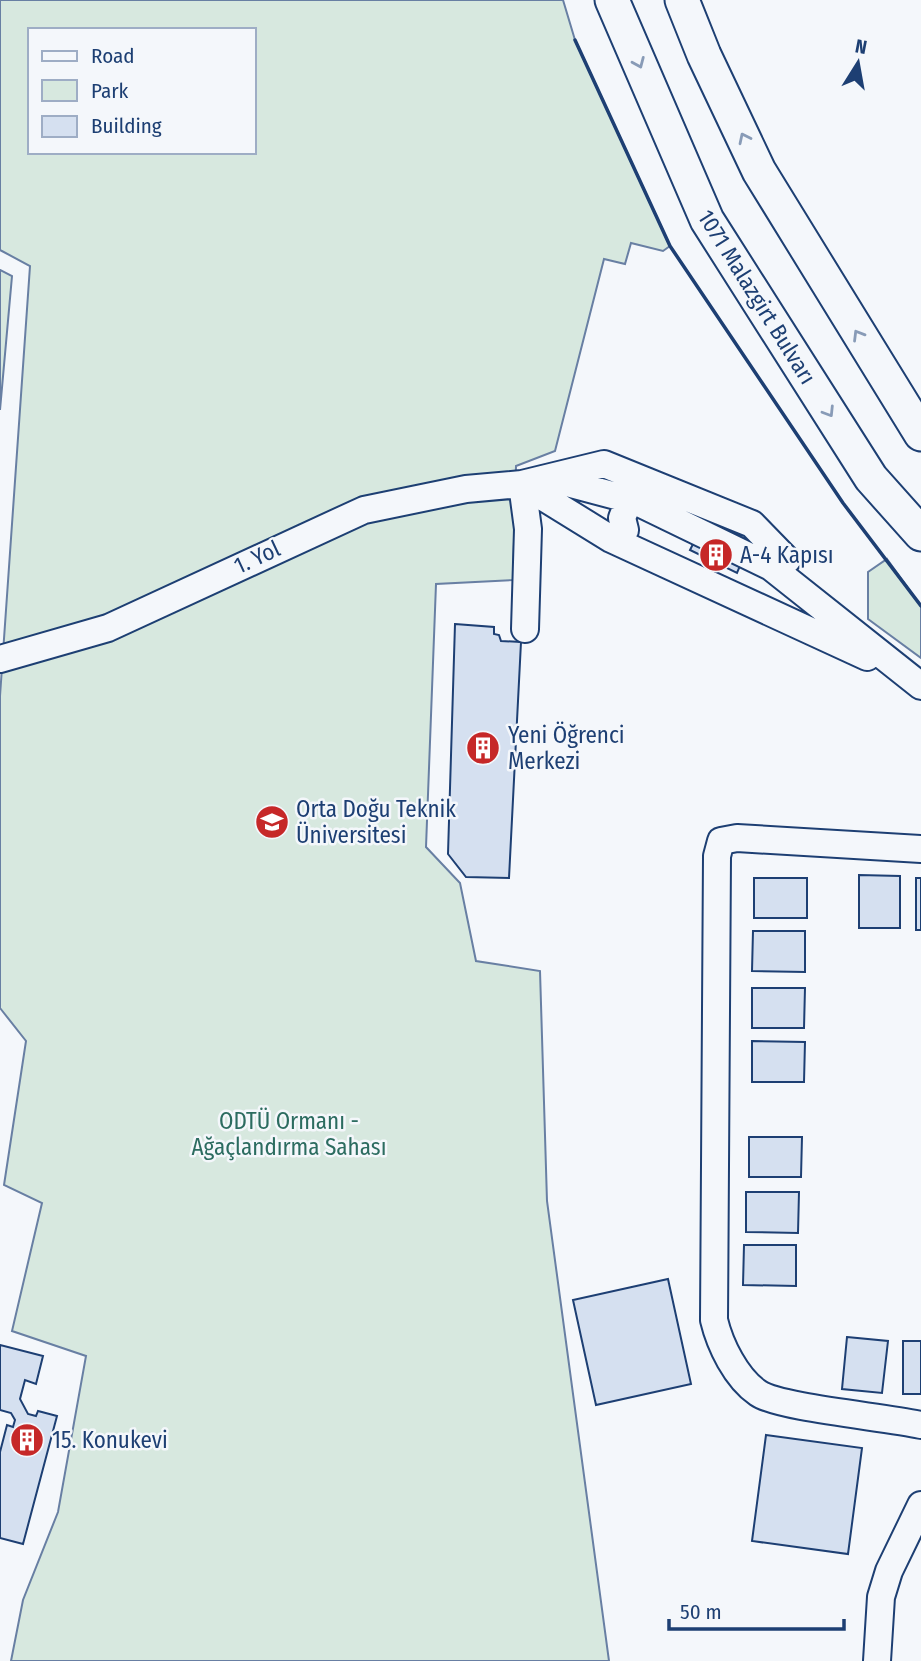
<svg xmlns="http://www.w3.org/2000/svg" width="921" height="1661" viewBox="0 0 921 1661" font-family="'Fira Sans Condensed',sans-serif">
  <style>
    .green { fill: #d7e8df; stroke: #687fa3; stroke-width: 2; fill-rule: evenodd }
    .building { fill: #d5e0f0; stroke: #1d3f73; stroke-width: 2 }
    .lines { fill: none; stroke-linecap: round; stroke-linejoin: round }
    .minor-casing { stroke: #1d3f73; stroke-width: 30 }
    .major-casing { stroke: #1d3f73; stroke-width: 37 }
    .minor { stroke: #f4f7fb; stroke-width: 26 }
    .major { stroke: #f4f7fb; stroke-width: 33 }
    .wall { stroke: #1d3f73; stroke-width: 3.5 }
    .oneway { stroke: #889bb7 }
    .labels { text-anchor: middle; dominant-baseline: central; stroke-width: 5; stroke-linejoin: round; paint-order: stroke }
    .street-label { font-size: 23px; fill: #1d3f73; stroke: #f4f7fb }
    .poi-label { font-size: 23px; fill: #1d3f73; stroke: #f4f7fb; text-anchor: start }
    .park-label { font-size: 23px; fill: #2c6c60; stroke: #f4f7fb }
  </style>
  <rect width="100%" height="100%" fill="#f4f7fb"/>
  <path class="green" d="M0 0H563L575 40 670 246 663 251 631 243 625 264 604 259 555 451 516 466 513 580 436 584 426 847 460 883 476 961 540 971 547 1201 609 1661H11L23 1600 58 1512 86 1356 12 1331 42 1203 4 1185 26 1041 0 1008V696L30 266 0 250ZM30 30H254V152H30Z
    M0 270 12 276 0 410Z
    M887 559 921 606V658L868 619V572Z"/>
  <path class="building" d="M696 538 742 561 737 573 690 550Z
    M455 624 494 627V634L499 635 501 641 521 642 509 878 466 877 448 854Z
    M859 875 900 876V928H859Z
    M754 878H807V918H754Z
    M916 878H921V930H916Z
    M753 931H805V972L752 971Z
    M752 988H805L804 1028H752Z
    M752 1041 805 1042 804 1082H752Z
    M749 1137H802L801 1177H749Z
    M746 1192H799L798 1233 746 1232Z
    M744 1245H796V1286L743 1285Z
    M668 1279 691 1384 596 1405 573 1300Z
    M847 1337 888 1341 882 1393 842 1389Z
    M903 1341H921V1394H903Z
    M0 1345 43 1356 36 1384 25 1380 20 1399 28 1414 36 1416 38 1411 57 1416 23 1544 0 1538V1452L7 1425 13 1427 15 1420 11 1413 0 1410Z
    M766 1435 862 1448 848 1554 752 1541Z"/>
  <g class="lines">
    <g class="minor-casing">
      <path id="minor" d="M552 479 635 501 771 567 921 686
        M522 484 611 539 867 657
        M522 484 528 529 525 629
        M625 530 622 518 626 508 635 501
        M0 659 108 628 364 510 466 489 522 484 604 464 752 524 787 560 771 567
        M921 849 737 838 721 841 717 856 714 1320C720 1345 736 1378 758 1393 779 1408 887 1417 921 1425
        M877 1661 881 1597 889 1571 921 1505"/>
    </g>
    <g class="major-casing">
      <path id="major" d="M612 0 707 220 871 478 921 534
        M682 0 704 55 759 171 921 434"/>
    </g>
    <use href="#minor" class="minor"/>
    <use href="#major" class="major"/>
    <path class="wall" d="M575 40 670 246 843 503 921 606"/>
  </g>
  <defs><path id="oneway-chevron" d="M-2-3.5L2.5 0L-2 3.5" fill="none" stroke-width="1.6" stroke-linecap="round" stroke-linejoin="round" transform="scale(1.75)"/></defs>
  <g class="oneway">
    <use href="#oneway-chevron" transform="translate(639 63) rotate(67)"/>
    <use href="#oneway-chevron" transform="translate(744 138) rotate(-116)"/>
    <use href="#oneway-chevron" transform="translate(858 335) rotate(-121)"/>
    <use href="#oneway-chevron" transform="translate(829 412) rotate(58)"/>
  </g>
  <defs>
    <g id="building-disc" transform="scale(1.75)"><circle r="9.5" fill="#c62828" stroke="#f4f7fb"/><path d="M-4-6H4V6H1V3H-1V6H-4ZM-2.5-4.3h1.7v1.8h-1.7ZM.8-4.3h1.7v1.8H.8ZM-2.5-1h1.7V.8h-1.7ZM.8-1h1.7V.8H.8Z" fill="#fff"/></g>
    <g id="university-disc" transform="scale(1.75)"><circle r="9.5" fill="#c62828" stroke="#f4f7fb"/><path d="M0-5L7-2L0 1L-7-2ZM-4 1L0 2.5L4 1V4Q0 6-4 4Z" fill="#fff"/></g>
  </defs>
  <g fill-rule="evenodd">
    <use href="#building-disc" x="716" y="555"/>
    <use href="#building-disc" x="483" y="748"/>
    <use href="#university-disc" x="272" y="822"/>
    <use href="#building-disc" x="27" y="1440"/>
  </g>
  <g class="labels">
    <g class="street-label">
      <text transform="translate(757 297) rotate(58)">1071 Malazgirt Bulvarı</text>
      <text transform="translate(257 557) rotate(-25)">1. Yol</text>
    </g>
    <g class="poi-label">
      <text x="740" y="555">A-4 Kapısı</text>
      <text x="508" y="735">Yeni Öğrenci<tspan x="508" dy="26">Merkezi</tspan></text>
      <text x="296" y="809">Orta Doğu Teknik<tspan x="296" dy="26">Üniversitesi</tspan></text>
      <text x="52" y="1440">15. Konukevi</text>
    </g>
    <g class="park-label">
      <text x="289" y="1121">ODTÜ Ormanı -<tspan x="289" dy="26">Ağaçlandırma Sahası</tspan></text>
    </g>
  </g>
  <rect x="28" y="28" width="228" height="126" fill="#f4f7fb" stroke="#9eadc5" stroke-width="2"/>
  <rect x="42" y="51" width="35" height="10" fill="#f4f7fb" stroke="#9eadc5" stroke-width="2"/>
  <text x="91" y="63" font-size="21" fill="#1d3f73">Road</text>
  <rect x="42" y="80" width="35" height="21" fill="#d7e8df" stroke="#9eadc5" stroke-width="2"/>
  <text x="91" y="98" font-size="21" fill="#1d3f73">Park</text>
  <rect x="42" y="116" width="35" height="21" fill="#d5e0f0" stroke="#9eadc5" stroke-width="2"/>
  <text x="91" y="133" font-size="21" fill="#1d3f73">Building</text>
  <g transform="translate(858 63) rotate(11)" stroke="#f4f7fb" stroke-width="5" paint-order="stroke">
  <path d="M0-5L12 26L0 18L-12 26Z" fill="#1d3f73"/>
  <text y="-10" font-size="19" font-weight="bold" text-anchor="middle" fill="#1d3f73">N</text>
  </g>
  <path d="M669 1619v10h175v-10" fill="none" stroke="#1d3f73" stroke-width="3.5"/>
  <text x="680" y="1619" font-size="21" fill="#1d3f73" stroke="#f4f7fb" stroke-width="5" paint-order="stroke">50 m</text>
</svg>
